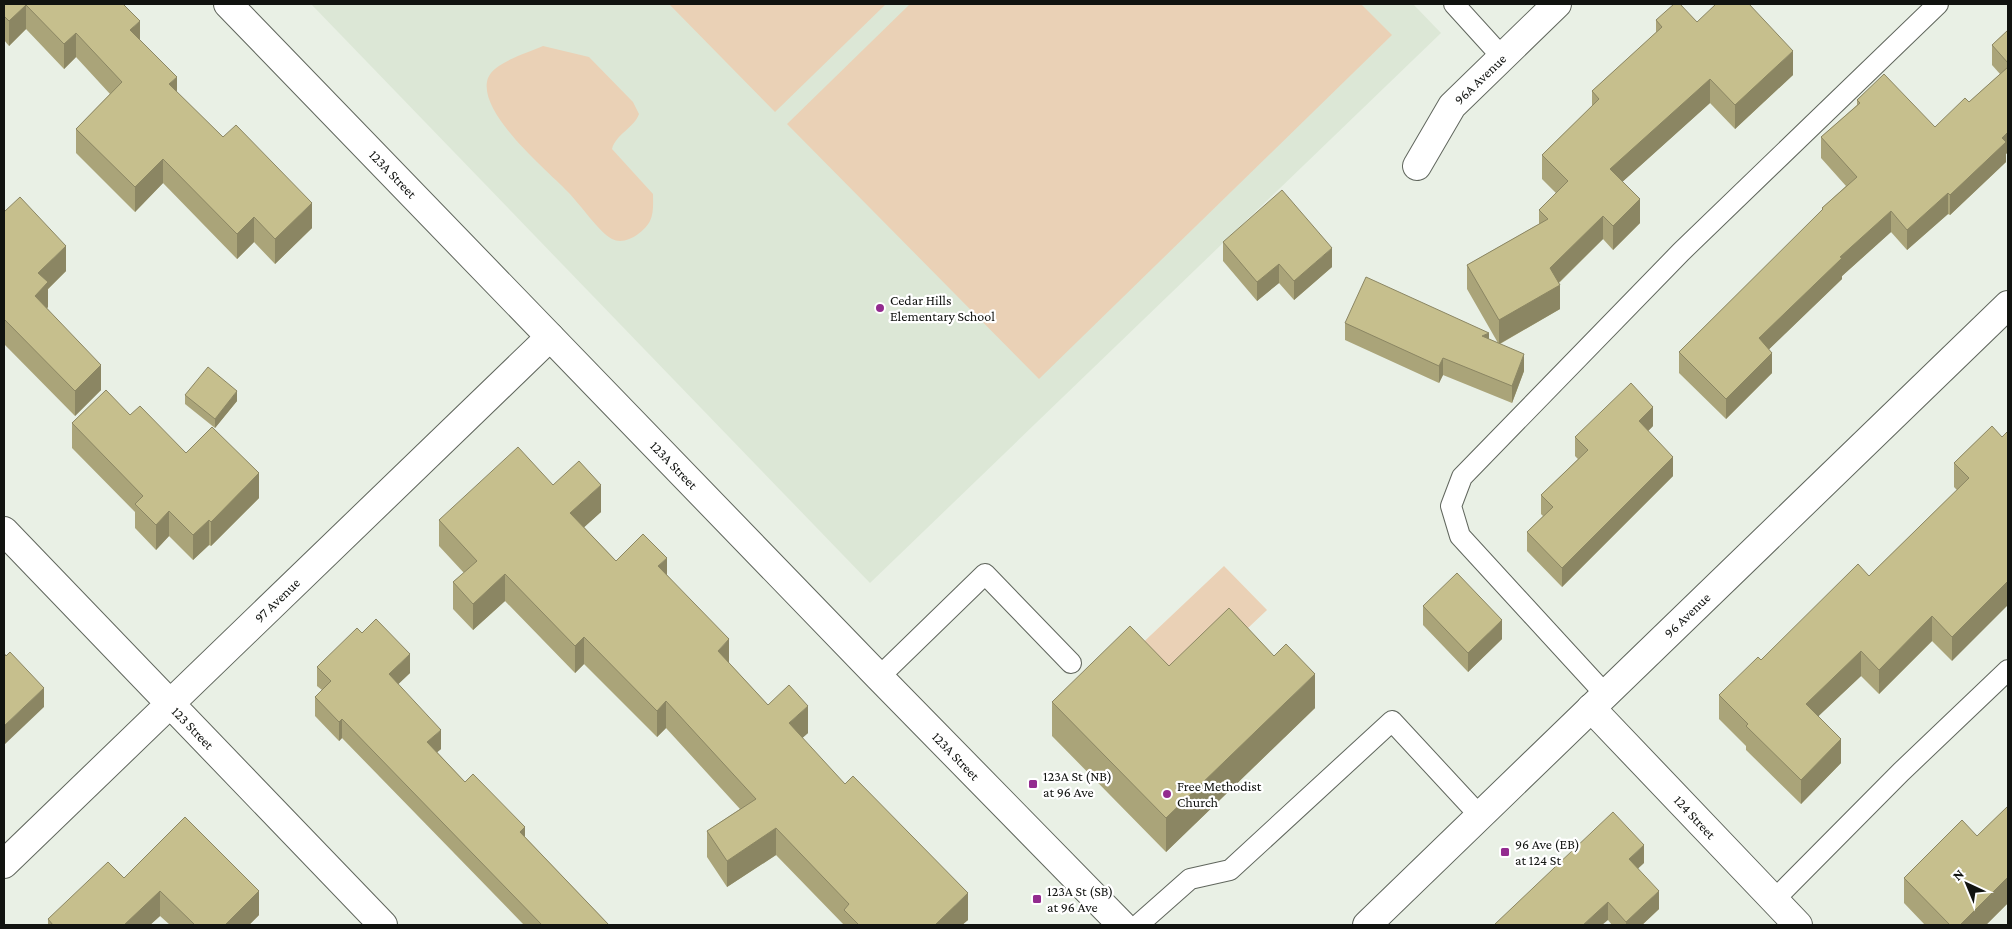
<svg xmlns="http://www.w3.org/2000/svg" width="2012" height="929" viewBox="0 0 2012 929" font-family="'Crimson Pro',serif">
  <style>
    .built { fill: #dce7d6 }
    .green { fill: #ead1b6 }
    .lines { fill: none; stroke-linecap: round; stroke-linejoin: round }
    .service-casing { stroke: #60665d; stroke-width: 22 }
    .minor-casing { stroke: #60665d; stroke-width: 30 }
    .tertiary-casing { stroke: #60665d; stroke-width: 30 }
    .secondary-casing { stroke: #60665d; stroke-width: 30 }
    .service { stroke: #fff; stroke-width: 20 }
    .minor { stroke: #fff; stroke-width: 28 }
    .tertiary { stroke: #fff; stroke-width: 28 }
    .secondary { stroke: #fff; stroke-width: 28 }
    .wall { fill: #aaa479 }
    .shaded-wall { fill: #8b8663 }
    .building { fill: #c6bf8d; stroke: #8b8663 }
    .poi-dot { fill: #932b8f; stroke: #fff; stroke-width: 2 }
    .labels { text-anchor: middle; dominant-baseline: central; stroke-width: 4.5; stroke-linejoin: round; paint-order: stroke }
    .street-label { font-size: 14px; fill: #111310; stroke: #fff }
    .poi-label { font-size: 14px; fill: #111310; stroke: #fff; text-anchor: start }
  </style>
  <rect width="100%" height="100%" fill="#e9f0e5"/>
  <path class="built" d="M311 4H1413L1441 33 870 583Z"/>
  <path class="green" d="M669 4H886L775 112Z
    M910 4H1361L1392 35 1039 379 787 124Z
    M543 46 589 57 633 102 639 114C634 128 616 134 612 149L653 194C653 202 654 213 650 221 644 232 626 246 612 239 600 233 579 203 568 192 546 169 476 112 488 78 494 62 528 53 543 46Z
    M1224 566 1267 610 1175 697 1133 652Z"/>
  <g class="lines">
    <g class="service-casing">
      <path id="service" d="M1454 4 1503 58
        M879 677 985 574 1071 663
        M1605 694 1460 536 1451 506 1462 477 1681 252 1938 4
        M1774 900 1901 772 2008 670
        M1138 925 1190 879 1230 870 1392 721 1480 816"/>
    </g>
    <g class="minor-casing">
      <path id="minor" d="M1417 166 1452 106 1557 4
        M4 531 383 925
        M4 864 550 337"/>
    </g>
    <g class="tertiary-casing">
      <path id="tertiary" d="M228 4 879 677 1122 925
        M1591 708 1798 925"/>
    </g>
    <g class="secondary-casing">
      <path id="secondary" d="M1367 925 2008 305"/>
    </g>
    <use href="#service" class="service"/>
    <use href="#minor" class="minor"/>
    <use href="#tertiary" class="tertiary"/>
    <use href="#secondary" class="secondary"/>
  </g>
  <path class="wall" d="M4 4H123L140 40 177 92 312 228 275 264 254 242 237 259 163 183 135 212 76 153V129L110 94 76 57 64 69 26 29 9 46 4 40Z
    M1656 20 1697 22 1793 75 1735 129 1710 103 1622 182 1640 223 1613 250 1603 239 1559 283 1560 309 1500 344 1524 371 1512 403 1443 375 1439 383 1345 340V323L1489 339 1498 343 1467 289V265L1539 224V210L1556 193 1542 179V155L1592 106V91L1656 33Z
    M2008 30V152L2006 154V162L1950 215 1948 214 1907 250 1891 232 1842 276V279L1769 349 1772 373 1726 419 1679 373V352L1822 211V208L1846 186 1821 158V137L1857 105V100L1935 127 1969 102 2000 74 1992 65V45Z
    M4 212 66 271 48 289V307L47 308 101 390 75 416 4 344Z
    M1223 242 1332 267 1294 300 1279 283 1257 301 1223 261Z
    M185 395 237 401 215 428 185 404Z
    M130 415 186 453 259 498 211 546 209 545 193 560 169 536 156 550 135 528V512L72 448V423Z
    M1653 426 1648 431 1673 476 1562 587 1527 551V532L1543 516 1541 514V495L1578 459 1575 456V437Z
    M1992 426 1952 661 1932 641 1879 694 1861 676 1818 716 1841 763 1801 804 1746 750V746L1719 719V695L1761 660 1869 576 1957 490 1954 487V463Z
    M553 485 601 512 584 527 616 561 667 575 729 663 768 705 808 733 802 738 968 920 962 925H844L776 855 727 887 707 857V831L740 809 666 728 657 737 584 664 575 673 505 601 473 630 453 609V582L464 573 439 546V520Z
    M1423 606 1502 639 1468 672 1423 625Z
    M362 633 410 673 398 684 441 749 437 752 465 782 525 837 609 925H524L342 738 339 741 315 716V697L322 690 317 686V667Z
    M1169 666 1315 708 1166 852 1052 736V702Z
    M2008 806V903L1986 925H1925L1904 903V878L1977 836Z
    M1644 863 1638 868 1659 909 1642 925H1612L1608 920 1494 925Z
    M124 878 259 915 249 925H170L160 916 150 925H48V919Z"/>
  <path class="shaded-wall" d="M26 5V29L9 46V21Z
    M140 21V46L130 30Z
    M76 33V57L64 69V44Z
    M1793 51V75L1735 129V105Z
    M177 77V102L169 84Z
    M1710 79V103L1610 193V169Z
    M2008 132V152L2006 154V162L1950 215V195L2002 138Z
    M163 159V183L135 212V187Z
    M1948 193V214L1907 250V230Z
    M1640 199V223L1613 250V226Z
    M312 203V228L275 264V239Z
    M1891 211V232L1842 276V279L1759 359V338L1840 257Z
    M1603 216V239L1551 290 1560 285V309L1499 344V320L1550 268Z
    M254 217V242L237 259V234Z
    M66 246V271L48 289V307L35 321V296L38 273Z
    M1332 248V267L1294 300V281Z
    M1279 264V283L1257 301V282Z
    M1489 333V350L1482 336Z
    M1772 353V373L1726 419V399Z
    M1524 354V371L1512 403V386Z
    M1443 358V375L1439 383V366Z
    M101 365V390L75 416V391Z
    M237 391V401L215 428V419Z
    M1653 407V426L1639 440V421Z
    M1673 457V476L1562 587V568Z
    M259 473V498L211 546V522Z
    M601 485V512L570 540V513Z
    M169 511V536L156 550V525Z
    M209 520V545L193 560V535Z
    M667 558V585L658 566Z
    M505 574V601L473 630V604Z
    M2008 581V605L1952 661V637Z
    M1932 616V641L1879 694V670Z
    M1502 620V639L1468 672V653Z
    M584 637V664L575 673V646Z
    M729 639V666L718 651Z
    M1861 651V676L1806 728V704Z
    M410 654V673L389 693V674Z
    M1315 674V708L1166 852V818Z
    M44 688V707L4 745V726Z
    M666 701V728L657 737V711Z
    M808 706V733L789 750V723Z
    M342 719V738L339 741V722Z
    M441 730V749L427 761V742Z
    M1841 739V763L1801 804V780Z
    M525 827V846L520 832Z
    M776 828V855L727 887V861Z
    M1644 845V863L1629 877V859Z
    M2008 877V903L1986 925H1960Z
    M160 891V916L150 925H124Z
    M259 891V915L249 925H225Z
    M1659 891V909L1642 925H1626V922Z
    M968 893V920L962 925H935Z
    M1608 902V920L1602 925H1583Z"/>
  <path class="building" d="M4 4H123L140 21 130 30 177 77 169 84 223 137 236 125 312 203 275 239 254 217 237 234 163 159 135 187 76 129 122 82 76 33 64 44 26 5 9 21 4 16Z
    M1674 4H1680L1697 22 1716 4H1749L1793 51 1735 105 1710 79 1610 169 1640 199 1613 226 1603 216 1550 268 1560 285 1499 320 1467 265 1548 219 1539 210 1568 181 1542 155 1599 99 1592 91 1662 27 1656 20Z
    M2008 30V63L1992 45Z
    M2008 67V132L2002 138 2006 142 1950 195 1948 193 1907 230 1891 211 1840 257 1842 258 1759 338 1772 353 1726 399 1679 352 1823 209 1822 208 1857 177 1821 137 1860 103 1857 100 1884 74 1935 127 1965 98 1969 102Z
    M1282 190 1332 248 1294 281 1279 264 1257 282 1223 242Z
    M20 197 66 246 38 273 48 282 35 296 101 365 75 391 4 319V212Z
    M1366 277 1489 333 1482 336 1524 354 1512 386 1443 358 1439 366 1345 323Z
    M208 367 237 391 215 419 185 395Z
    M1631 383 1653 407 1639 421 1673 457 1562 568 1527 532 1553 507 1541 495 1588 450 1575 437Z
    M106 390 130 415 140 406 186 453 212 427 259 473 211 522 209 520 193 535 169 511 156 525 135 504 143 496 72 423Z
    M1992 426 2002 437 2008 431V581L1952 637 1932 616 1879 670 1861 651 1806 704 1841 739 1801 780 1746 726 1748 724 1719 695 1758 657 1761 660 1858 564 1869 576 1969 478 1954 463Z
    M518 447 553 485 579 461 601 485 570 513 616 561 643 534 667 558 658 566 729 639 718 651 768 705 789 685 808 706 789 723 845 784 853 776 968 893 935 925H859L844 910 849 904 776 828 727 861 707 831 756 799 666 701 657 711 584 637 575 646 505 574 473 604 453 582 477 561 439 520Z
    M1457 573 1502 620 1468 653 1423 606Z
    M1229 608 1274 656 1286 644 1315 674 1166 818 1052 702 1130 626 1169 666Z
    M376 619 410 654 389 674 441 730 427 742 465 782 473 774 525 827 520 832 609 925H542L342 719 339 722 315 697 331 681 317 667 357 628 362 633Z
    M10 652 44 688 4 726V653L6 656Z
    M2008 806V877L1960 925H1950L1904 878 1962 820 1977 836Z
    M1613 812 1644 845 1629 859 1659 891 1626 922 1608 902 1583 925H1494Z
    M185 817 259 891 225 925H195L160 891 124 925H53L48 919 108 862 124 878Z"/>
  <g class="poi-dot">
    <circle cx="880" cy="308" r="5"/>
    <rect x="1028" y="779" width="10" height="10" rx="2.5"/>
    <circle cx="1167" cy="794" r="5"/>
    <rect x="1500" y="847" width="10" height="10" rx="2.5"/>
    <rect x="1032" y="894" width="10" height="10" rx="2.5"/>
  </g>
  <g class="labels">
    <g class="street-label">
      <text transform="translate(1480 79) rotate(-44)">96A Avenue</text>
      <text transform="translate(393 174) rotate(46)">123A Street</text>
      <text transform="translate(674 465) rotate(46)">123A Street</text>
      <text transform="translate(277 600) rotate(-44)">97 Avenue</text>
      <text transform="translate(1687 615) rotate(-44)">96 Avenue</text>
      <text transform="translate(193 728) rotate(46)">123 Street</text>
      <text transform="translate(956 756) rotate(46)">123A Street</text>
      <text transform="translate(1695 817) rotate(47)">124 Street</text>
    </g>
    <g class="poi-label">
      <text x="890" y="300">Cedar Hills<tspan x="890" dy="16">Elementary School</tspan></text>
      <text x="1043" y="776">123A St (NB)<tspan x="1043" dy="16">at 96 Ave</tspan></text>
      <text x="1177" y="786">Free Methodist<tspan x="1177" dy="16">Church</tspan></text>
      <text x="1515" y="844">96 Ave (EB)<tspan x="1515" dy="16">at 124 St</tspan></text>
      <text x="1047" y="891">123A St (SB)<tspan x="1047" dy="16">at 96 Ave</tspan></text>
    </g>
  </g>
  <rect width="2012" height="929" fill="none" stroke="#111310" stroke-width="10"/>
  <g transform="translate(1967 884) rotate(316)" stroke="#ffffff" stroke-width="4" paint-order="stroke">
  <path d="M0-4L9 19L0 12L-9 19Z" fill="#111310"/>
  <text y="-8" font-size="14" font-weight="bold" text-anchor="middle" fill="#111310">N</text>
  </g>
</svg>
